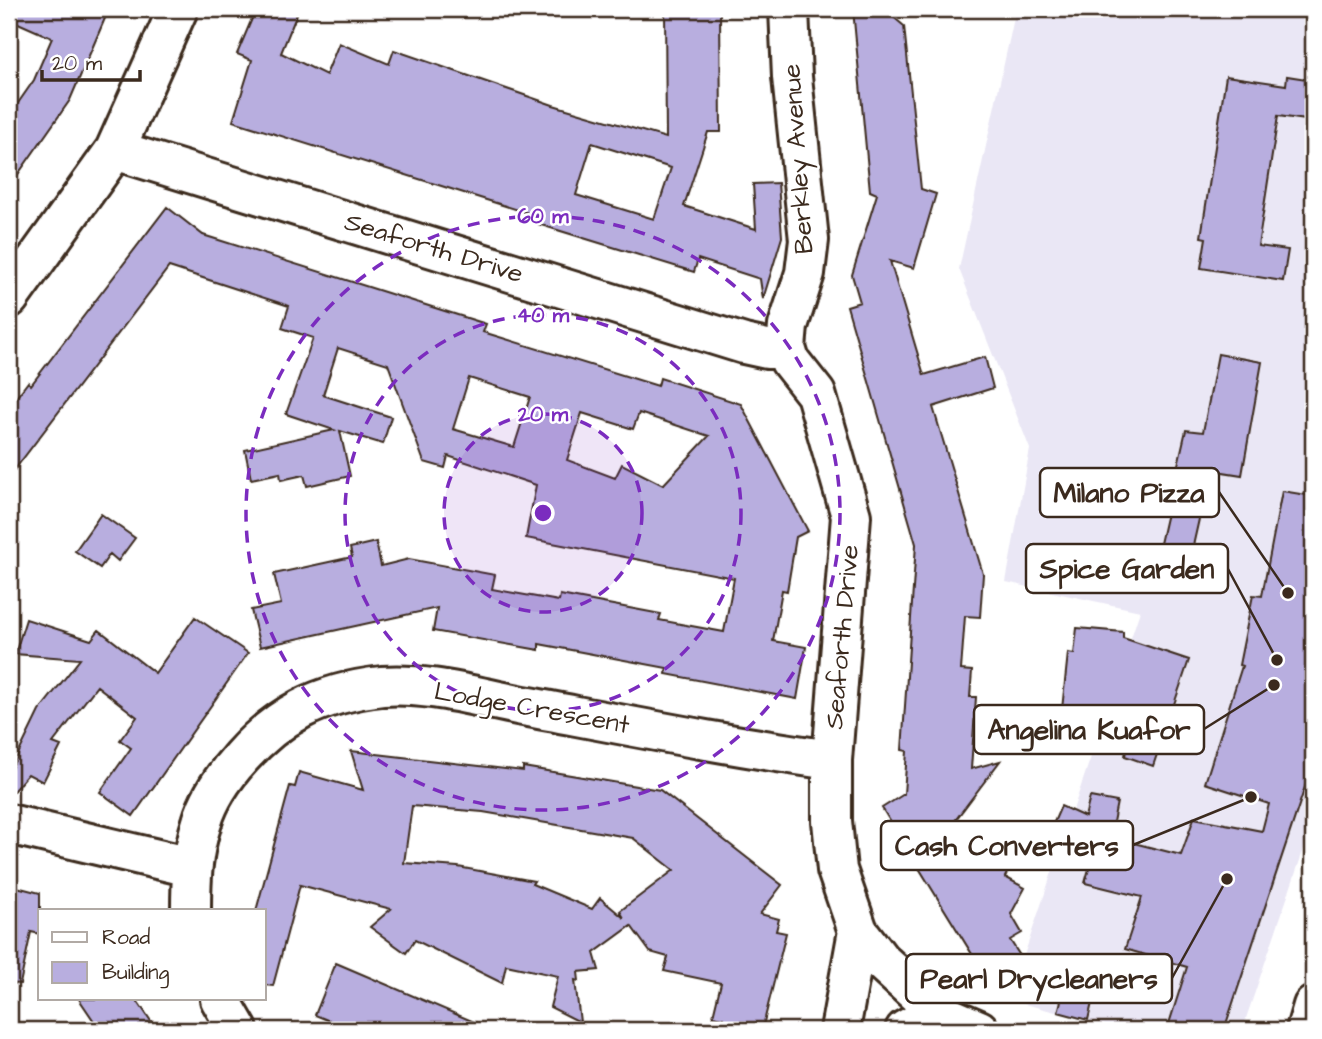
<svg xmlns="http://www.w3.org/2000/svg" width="1322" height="1039" viewBox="0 0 1322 1039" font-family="'Architects Daughter',sans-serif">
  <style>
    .built { fill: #eae7f5 }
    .building { fill: #b8aedf; stroke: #3b2a1e; stroke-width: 2; fill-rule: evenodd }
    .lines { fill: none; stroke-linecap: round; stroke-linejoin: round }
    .street-casing { stroke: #3b2a1e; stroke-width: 44 }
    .primary-casing { stroke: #3b2a1e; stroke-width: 44 }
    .street { stroke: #fff; stroke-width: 38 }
    .primary { stroke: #fff; stroke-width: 38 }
    .ring { fill: none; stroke: #7b2cbf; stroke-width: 3.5; stroke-dasharray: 12 9 }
    .labels { text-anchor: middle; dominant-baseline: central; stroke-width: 5; stroke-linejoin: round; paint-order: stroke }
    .street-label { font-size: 26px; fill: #3b2a1e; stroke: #fff }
    .centre { fill: #7b2cbf; stroke: #fff; stroke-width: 3.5 }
    .ring-label { font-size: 21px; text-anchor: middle; font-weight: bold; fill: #7b2cbf; stroke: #fff; stroke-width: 5; stroke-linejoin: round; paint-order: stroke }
    .leader { fill: none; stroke: #3b2a1e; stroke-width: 2.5 }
    .callout-dot { fill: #3b2a1e; stroke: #fff; stroke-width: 2.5 }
    .callout { fill: #fff; stroke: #3b2a1e; stroke-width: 2.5 }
    .callout-label { font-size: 28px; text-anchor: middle; font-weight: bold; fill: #3b2a1e }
  </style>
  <rect width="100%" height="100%" fill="#fff"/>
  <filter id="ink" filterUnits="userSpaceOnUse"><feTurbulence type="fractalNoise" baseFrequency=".0143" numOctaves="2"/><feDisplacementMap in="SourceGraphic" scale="14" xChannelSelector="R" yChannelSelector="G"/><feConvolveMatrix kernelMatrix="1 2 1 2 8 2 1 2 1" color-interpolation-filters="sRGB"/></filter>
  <g filter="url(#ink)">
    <path class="built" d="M1016 9H1313V822L1242 1030H1125L1009 1000 1140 611 1006 582 1030 449 959 269Z"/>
    <path class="building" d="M9 9H109L70 100 9 187V116L34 80 52 38 9 19Z
      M256 9H299L281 53 326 75 339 43 389 64 394 50 553 105 666 138 665 9H720L721 132H708L684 206 756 229 753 184 778 183 782 237 763 299 760 279 698 259 694 272 538 224 541 217 233 121 252 60 237 54ZM592 143 671 168 654 219 576 195Z
      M853 9H884L904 26 921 189 936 194 914 268 890 261 924 375 985 357 993 388 933 407 983 574 980 617 965 616 961 670 972 671 970 697H976L971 769 1000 761 948 830 1012 863 1005 877 1025 888 1011 914 1022 933 1010 940 1022 959 988 980 882 808 904 794 907 751 902 750 916 544 847 306 860 302 852 275 877 194 870 191Z
      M1226 76 1286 85 1287 76 1313 80V121L1278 116 1258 246 1288 250 1283 281 1201 268 1206 238 1201 237Z
      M167 207 203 235 486 324 483 332 658 386 660 378 741 404 808 531 796 537 787 591 782 590 773 641 806 647 797 699 666 674 667 668 539 644V650L433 631 437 608 260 647 251 610 281 604 274 574 352 557 350 548 376 542 381 566 409 559 495 575 492 589 559 601 560 595 661 614 659 620 724 632 734 578 526 538 536 485 448 456 445 468 424 462 388 364 338 348 323 395 391 417 383 444 340 431 350 476 307 486 304 475 281 480 280 473 251 479 245 450 334 430 286 414 313 338 282 328 289 306 169 267 9 477V407L28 382 31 385ZM469 378 530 397 514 447 453 429ZM582 413 633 429 639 413 709 436 663 485 622 464 615 478 567 460Z
      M1218 354 1262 362 1242 475 1210 470 1188 568 1156 561 1186 430 1203 432Z
      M1282 491 1313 496V763L1224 1030H1167L1187 967 1125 949 1142 897 1085 883 1094 851 1073 849 1047 838 1061 806 1085 817 1090 797 1117 802 1110 837 1181 855 1194 818 1262 831 1269 804 1205 783 1242 666 1239 665 1253 595 1262 596Z
      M101 514 135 538 118 561 110 554 100 568 75 551Z
      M195 617 248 653 133 816 100 792 131 748 120 740 137 717 97 686 53 743 61 746 43 782 28 774 9 796V773L39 711 80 659 15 654 26 619 91 640 99 630 155 673Z
      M1077 628 1123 632V638L1189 660 1153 766 1125 756 1129 734 1060 728 1068 653 1074 654Z
      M351 751 523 771V767L660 790 782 885 760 914 779 919 776 931 786 933 762 1030H726L724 1018 713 1016 721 983 664 971 668 957 650 952 631 926 594 953 599 970 578 972 579 981 575 980 580 1022 550 1007 558 976 506 965 502 983 415 940 406 953 370 927 391 909 300 885 273 986 264 985V911H256L290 786 295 787 299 772 363 790ZM412 806 483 812 633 838 674 870 620 911 624 918 600 898 592 909 532 884 534 881 458 867 404 863Z
      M9 885 40 893V934L31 932 20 984 9 983Z
      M336 963 493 1030H352L315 1015Z
      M1065 986 1094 994 1088 1020 1058 1012Z
      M79 999H136L157 1030H100Z"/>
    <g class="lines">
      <g class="street-casing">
        <path id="street" d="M789 9 792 77 809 240 805 273 788 326 786 348 790 361 816 394 851 516 832 760V821L837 870 858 931 880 960 937 1012 979 1030
          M115 150 744 344 767 349 786 348
          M9 298 115 150 178 9
          M9 824 191 867
          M191 911C191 880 192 853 202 822 215 778 261 730 301 709 326 696 355 689 382 686 430 682 483 699 529 707 630 726 730 746 832 760
          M220 999 238 1030
          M840 1030 858 931
          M905 1030 937 1012"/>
      </g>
      <g class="primary-casing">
        <path id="primary" d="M1306 1030 1313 1006"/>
      </g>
      <use href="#street" class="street"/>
      <use href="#primary" class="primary"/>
    </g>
  </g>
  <circle cx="543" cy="513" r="99" fill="#7b2cbf" fill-opacity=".12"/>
  <g class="ring">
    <circle cx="543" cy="513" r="99"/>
    <circle cx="543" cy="513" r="198"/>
    <circle cx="543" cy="513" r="297"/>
  </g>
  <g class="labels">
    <g class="street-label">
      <text transform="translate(798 159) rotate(-94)">Berkley Avenue</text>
      <text transform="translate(434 248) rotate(17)">Seaforth Drive</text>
      <text transform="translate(842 637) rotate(-85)">Seaforth Drive</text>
      <text transform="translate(532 708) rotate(10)">Lodge Crescent</text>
    </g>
  </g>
  <circle cx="543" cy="513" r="10" class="centre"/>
  <g class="ring-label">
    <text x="543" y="223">60 m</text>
    <text x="543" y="322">40 m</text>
    <text x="543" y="421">20 m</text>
  </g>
  <path class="leader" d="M1288 593L1219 492M1277 660L1228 569M1274 685L1204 729M1251 797L1133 845M1227 879L1172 978"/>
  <g class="callout-dot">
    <circle cx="1288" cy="593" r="7"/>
    <circle cx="1277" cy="660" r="7"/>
    <circle cx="1274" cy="685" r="7"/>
    <circle cx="1251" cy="797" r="7"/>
    <circle cx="1227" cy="879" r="7"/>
  </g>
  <g class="callout">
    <rect x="1040" y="468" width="179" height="49" rx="7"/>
    <rect x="1026" y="544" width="202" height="49" rx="7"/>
    <rect x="974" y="705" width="230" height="49" rx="7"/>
    <rect x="881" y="821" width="252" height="49" rx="7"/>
    <rect x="906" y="954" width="266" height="49" rx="7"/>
  </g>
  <g class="callout-label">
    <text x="1129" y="502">Milano Pizza</text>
    <text x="1127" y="578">Spice Garden</text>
    <text x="1089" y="739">Angelina Kuafor</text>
    <text x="1007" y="855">Cash Converters</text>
    <text x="1039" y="988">Pearl Drycleaners</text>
  </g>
  <rect width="1322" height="1039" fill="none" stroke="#fff" stroke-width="35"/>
  <rect x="18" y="18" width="1287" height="1004" fill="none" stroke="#3b2a1e" stroke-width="2.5" filter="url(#ink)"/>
  <rect x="38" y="909" width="228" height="91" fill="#ffffff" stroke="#b1aaa5" stroke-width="2"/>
  <rect x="52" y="932" width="35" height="10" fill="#ffffff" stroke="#b1aaa5" stroke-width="2"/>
  <text x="102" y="944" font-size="21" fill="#3b2a1e">Road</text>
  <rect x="52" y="962" width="35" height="21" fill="#b8aedf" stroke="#b1aaa5" stroke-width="2"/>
  <text x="102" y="979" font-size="21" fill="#3b2a1e">Building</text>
  <path d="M42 70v10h98v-10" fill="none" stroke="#3b2a1e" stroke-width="3.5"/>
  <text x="52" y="70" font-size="21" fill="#3b2a1e" stroke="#ffffff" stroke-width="5" paint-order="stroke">20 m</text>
</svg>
